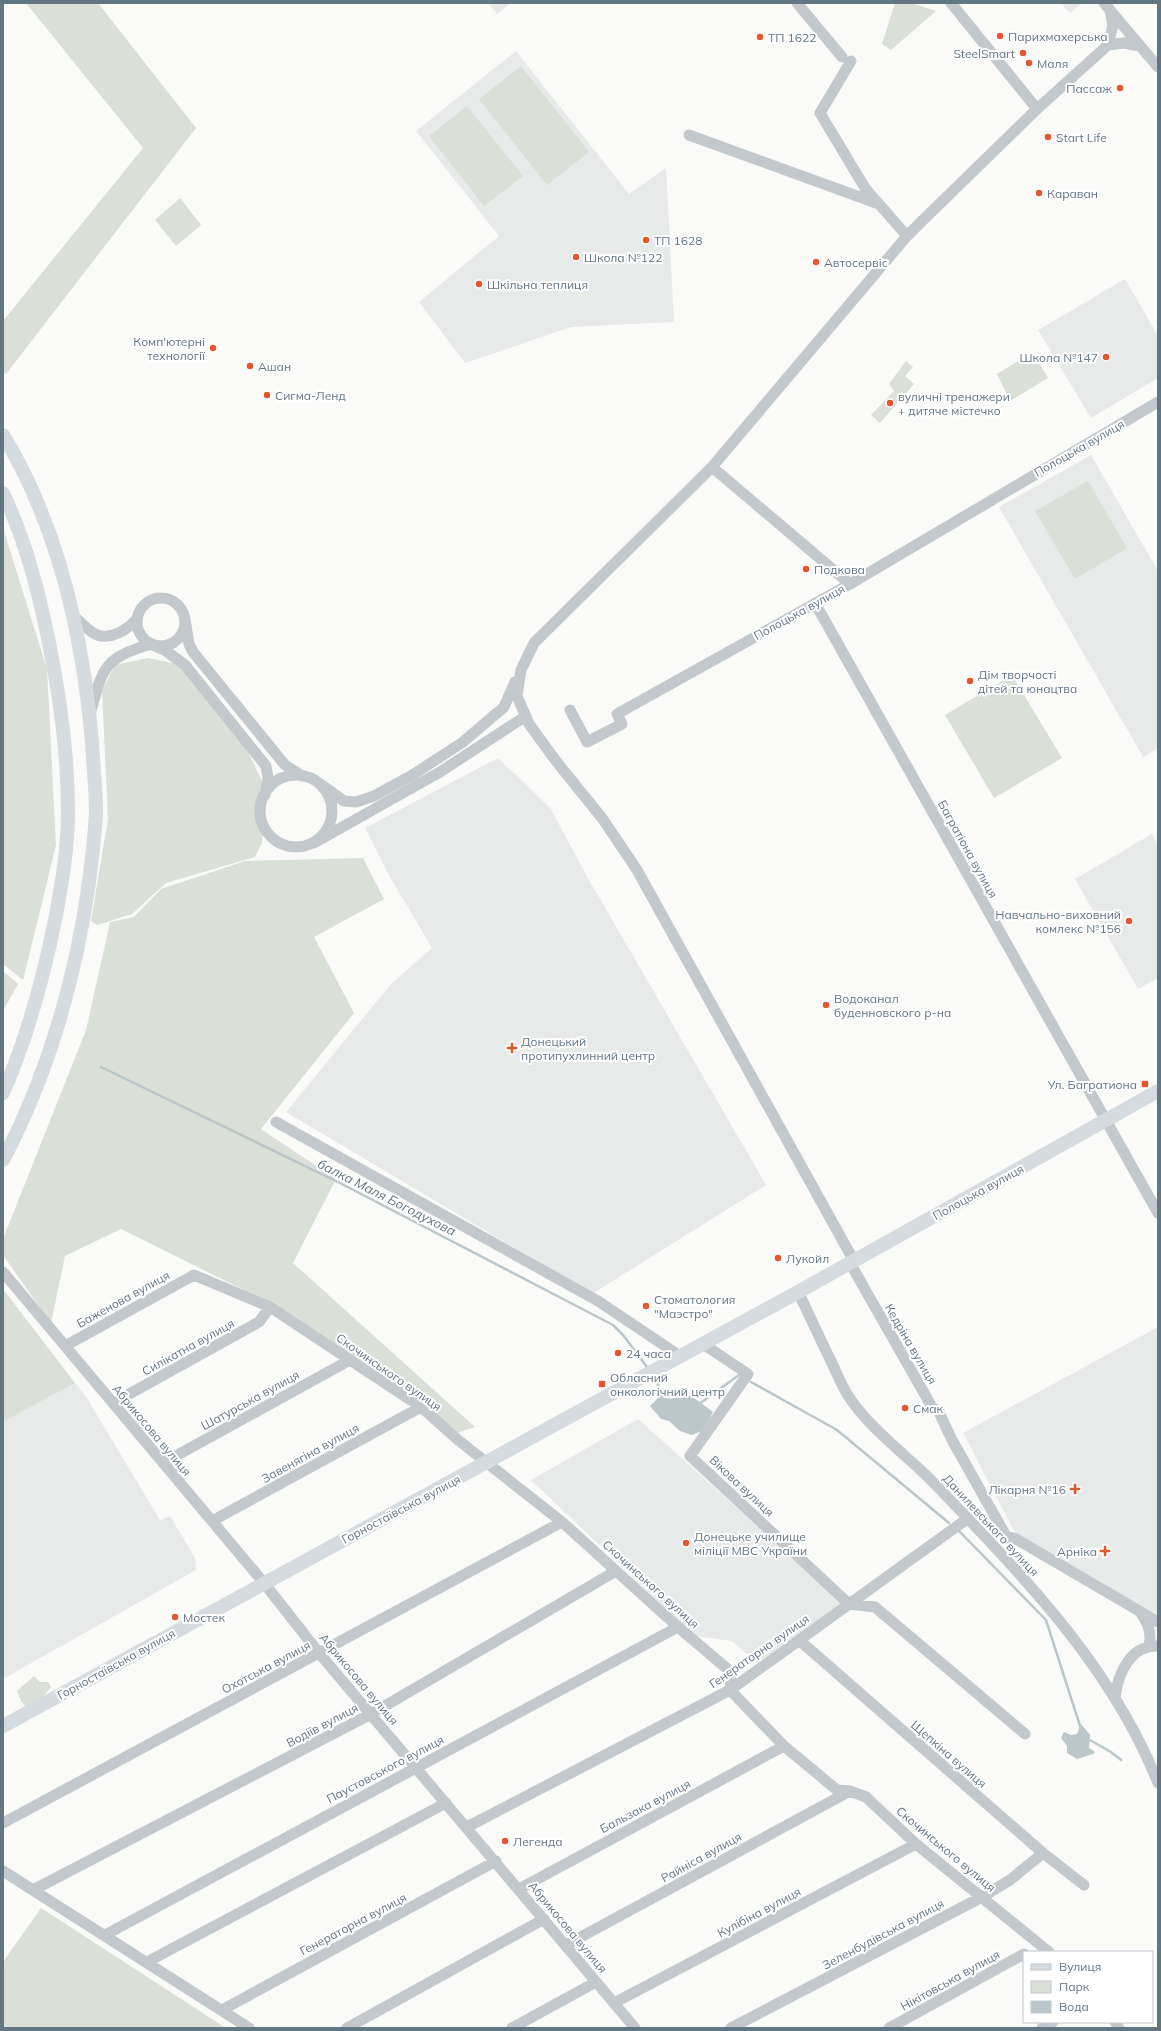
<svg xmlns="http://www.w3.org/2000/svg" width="1161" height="2031" viewBox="0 0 1161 2031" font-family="Mulish,sans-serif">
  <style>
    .built { fill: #e8e9e9 }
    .green { fill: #dadfd7 }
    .water { fill: #bbc7cb }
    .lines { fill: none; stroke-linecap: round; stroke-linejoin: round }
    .stream { stroke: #bbc7cb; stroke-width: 2.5 }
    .minor { stroke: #c3c8cc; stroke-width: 11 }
    .major { stroke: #d6dbdf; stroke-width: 14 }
    .poi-dot { fill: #e4572e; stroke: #fff; stroke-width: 1.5 }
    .labels { text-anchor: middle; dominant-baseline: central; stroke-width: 4; stroke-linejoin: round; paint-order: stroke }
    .poi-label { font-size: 12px; fill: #657683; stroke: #fff; text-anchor: start }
    .street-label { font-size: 12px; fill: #657683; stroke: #fff }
    .water-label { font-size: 13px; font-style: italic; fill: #60757c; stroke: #fff }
  </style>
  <rect width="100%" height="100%" fill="#fafaf8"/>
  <path class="built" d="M488 3H511L497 14Z
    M1061 3H1082L1070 13Z
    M516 51 629 194 666 168 674 322 571 327 465 363 419 302 499 236 416 131Z
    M1125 279 1158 336V378L1091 418 1038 330Z
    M1091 455 1158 571V748L1143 757 999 507Z
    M498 758 550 808 589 880 766 1185 592 1294 286 1112 391 984 432 948 387 872 365 828Z
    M1152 834 1158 845V978L1138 989 1075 879Z
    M1158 1327V1615L1021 1544 963 1433Z
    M75 1383 85 1395 160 1520 170 1516 195 1558 196 1570 3 1679V1422Z
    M638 1419 845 1605 757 1663 732 1641 695 1636 531 1480Z"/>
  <path class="green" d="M26 3H98L196 128 6 374 3 372V321L143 148Z
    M895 3H911L936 11 891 50 882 44Z
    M521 66 589 152 547 185 479 99Z
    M467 106 523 176 484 206 429 136Z
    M180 198 201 225 176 246 155 220Z
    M1033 352 1048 378 1010 401 997 374Z
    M906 361 913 367 905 376 914 384 880 423 871 415 894 391 889 384Z
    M1088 481 1127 548 1075 579 1035 511Z
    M3 528 47 669 56 845 23 980 3 964Z
    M148 658 177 664 239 733 263 783 262 843 255 857 166 883 132 914 97 925 91 921 108 819 102 691 115 665Z
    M1012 675 1062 758 994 798 945 715Z
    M363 858 384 899 314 937 354 1013 261 1129 336 1179 293 1263 475 1427 457 1433 274 1305 121 1229 65 1256 51 1323 3 1255V1239L86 1030 110 922 134 917 161 889 245 861Z
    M3 971 18 984 3 1011Z
    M3 1289 75 1383 3 1422Z
    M34 1676 40 1682H48L51 1687 39 1702 25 1706 21 1701 17 1691Z
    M41 1908 226 2028H3V1962Z"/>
  <path class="water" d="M660 1390H664L670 1399 679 1395H690L713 1412 704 1430 692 1435 680 1431 669 1421 661 1419 650 1406 657 1399Z
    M1081 1724 1090 1735 1089 1748 1095 1752 1093 1754 1077 1759 1067 1753V1746L1061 1738 1064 1732 1071 1735 1077 1734Z"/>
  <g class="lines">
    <path class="stream" d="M101 1067 340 1183 613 1325 623 1335 647 1367
      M656 1380 661 1392
      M751 1382 837 1430 949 1523
      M699 1404 739 1375
      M960 1532 1046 1620 1081 1729
      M1088 1739 1111 1752 1121 1760"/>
    <path class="minor" d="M797 3 842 57
      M951 3 1037 109
      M1104 3 1158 67
      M1108 45 1113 25 1110 11
      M851 61 820 113 865 188 877 202
      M689 135 879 204 907 236
      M712 467 850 584
      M137 622a24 24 0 1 1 48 0a24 24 0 1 1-48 0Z
      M815 603 1158 1213
      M72 614C79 621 88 631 97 635 112 640 128 629 137 619
      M185 619 189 644 193 652 285 765 302 776
      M570 710 587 742 622 724 617 714 850 584 1158 402
      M91 711C103 666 105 658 151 644L166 651 185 665 266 766 268 778 265 795
      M260 811a36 36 0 1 1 72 0a36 36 0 1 1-72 0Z
      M319 783 344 801 356 802 374 796 414 774 463 742 504 707 515 682
      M314 843 440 772 526 716
      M276 1122 598 1301 680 1356
      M854 1261 637 870 602 818 556 761 529 724 517 696 521 670 534 643 712 467 907 236 921 222 1037 109 1108 45 1124 43 1140 46
      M850 1263 932 1407 939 1412 951 1438 1006 1536 1016 1539 1158 1622
      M3 1272 264 1583 319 1653 635 2028
      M798 1292C809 1314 819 1337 830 1359 837 1373 842 1388 851 1400 871 1429 907 1456 932 1481 1019 1572 1111 1664 1158 1783
      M703 1344 748 1374 690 1456 849 1604 875 1607 1025 1734
      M65 1346 194 1275 270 1307 421 1407 458 1440 562 1522 678 1627 731 1672 730 1690 784 1746 837 1790 850 1791 866 1797 916 1844 1049 1952
      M113 1403 259 1322 270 1307
      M163 1463 350 1360
      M212 1521 421 1407
      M1140 1612C1148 1622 1152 1633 1149 1646
      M799 1640 1043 1853 1084 1885
      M1115 1697C1118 1674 1130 1645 1158 1646
      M3 1823 562 1522
      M467 1827 730 1690 967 1519
      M3 1871 249 2028
      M519 1889 784 1746
      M33 1890 371 1714 616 1571
      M105 1935 678 1627
      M566 1945 850 1791
      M147 1962 446 1803
      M614 2003 916 1844
      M222 2010 496 1861
      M1115 2022 1119 2028
      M347 2028 544 1919
      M512 2028 596 1982
      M731 2028 982 1897 1010 1880 1043 1853
      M889 2028 1024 1954
      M1042 2028 1053 2022"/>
    <path class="major" d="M3 435C59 527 83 636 92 742 93 765 96 788 96 811 95 835 92 859 89 882 76 977 48 1075 3 1160
      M3 493C25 539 38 588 48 638 60 695 68 755 68 813 68 847 62 882 56 915 44 976 28 1036 3 1093
      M3 1726 798 1292 1158 1091"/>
  </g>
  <g class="poi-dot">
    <circle cx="1000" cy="36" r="4"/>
    <circle cx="760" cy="37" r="4"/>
    <circle cx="1023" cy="53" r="4"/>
    <circle cx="1029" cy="63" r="4"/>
    <circle cx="1120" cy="88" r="4"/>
    <circle cx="1048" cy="137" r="4"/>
    <circle cx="1039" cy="193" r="4"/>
    <circle cx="646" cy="240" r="4"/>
    <circle cx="576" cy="257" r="4"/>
    <circle cx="816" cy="262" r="4"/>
    <circle cx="479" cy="284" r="4"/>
    <circle cx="213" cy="348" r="4"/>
    <circle cx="1106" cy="357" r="4"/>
    <circle cx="250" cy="366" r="4"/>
    <circle cx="267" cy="395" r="4"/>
    <circle cx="890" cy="403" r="4"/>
    <circle cx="806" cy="569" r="4"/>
    <circle cx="970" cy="681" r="4"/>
    <circle cx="1129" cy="921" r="4"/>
    <circle cx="826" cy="1005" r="4"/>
    <path d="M510 1042h4v4h4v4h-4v4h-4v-4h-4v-4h4z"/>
    <rect x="1141" y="1080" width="8" height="8" rx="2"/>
    <circle cx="778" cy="1258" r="4"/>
    <circle cx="646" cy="1306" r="4"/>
    <circle cx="618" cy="1353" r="4"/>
    <rect x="598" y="1380" width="8" height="8" rx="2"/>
    <circle cx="905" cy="1408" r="4"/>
    <path d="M1073 1483h4v4h4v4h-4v4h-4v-4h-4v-4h4z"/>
    <circle cx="686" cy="1543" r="4"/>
    <path d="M1103 1545h4v4h4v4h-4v4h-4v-4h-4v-4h4z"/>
    <circle cx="175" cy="1617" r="4"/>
    <circle cx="505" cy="1841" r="4"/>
  </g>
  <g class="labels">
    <g class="poi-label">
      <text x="1008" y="36">Парихмахерська</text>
      <text x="768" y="37">ТП 1622</text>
      <text x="1015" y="53" text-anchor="end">SteelSmart</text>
      <text x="1037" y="63">Маля</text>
      <text x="1112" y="88" text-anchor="end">Пассаж</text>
      <text x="1056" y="137">Start Life</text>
      <text x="1047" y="193">Караван</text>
      <text x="654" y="240">ТП 1628</text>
      <text x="584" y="257">Школа №122</text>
      <text x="824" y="262">Автосервіс</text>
      <text x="487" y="284">Шкільна теплиця</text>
      <text x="205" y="341" text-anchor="end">Комп'ютерні<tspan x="205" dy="14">технології</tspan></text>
      <text x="1098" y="357" text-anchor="end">Школа №147</text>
      <text x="258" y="366">Ашан</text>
      <text x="275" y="395">Сигма-Ленд</text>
      <text x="898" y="396">вуличні тренажери<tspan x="898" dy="14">+ дитяче містечко</tspan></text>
      <text x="814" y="569">Подкова</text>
      <text x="978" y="674">Дім творчості<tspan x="978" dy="14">дітей та юнацтва</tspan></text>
      <text x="1121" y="914" text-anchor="end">Навчально-виховний<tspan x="1121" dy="14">комлекс №156</tspan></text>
      <text x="834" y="998">Водоканал<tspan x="834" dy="14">буденновского р-на</tspan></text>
      <text x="521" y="1041">Донецький<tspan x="521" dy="14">протипухлинний центр</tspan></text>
      <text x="1137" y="1084" text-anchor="end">Ул. Багратиона</text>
      <text x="786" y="1258">Лукойл</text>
      <text x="654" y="1299">Стоматология<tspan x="654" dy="14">"Маэстро"</tspan></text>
      <text x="626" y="1353">24 часа</text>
      <text x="610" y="1377">Обласний<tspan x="610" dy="14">онкологічний центр</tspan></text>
      <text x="913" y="1408">Смак</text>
      <text x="1066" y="1489" text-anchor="end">Лікарня №16</text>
      <text x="694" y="1536">Донецьке училище<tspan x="694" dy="14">міліції МВС України</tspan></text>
      <text x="1097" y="1551" text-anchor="end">Арніка</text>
      <text x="183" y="1617">Мостек</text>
      <text x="513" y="1841">Легенда</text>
    </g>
    <g class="street-label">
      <text transform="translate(1079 448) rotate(-30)">Полоцька вулиця</text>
      <text transform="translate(799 612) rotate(-29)">Полоцька вулиця</text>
      <text transform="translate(968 849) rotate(61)">Багратіона вулиця</text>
      <text transform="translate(978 1192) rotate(-29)">Полоцька вулиця</text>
      <text transform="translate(123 1299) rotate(-29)">Баженова вулиця</text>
      <text transform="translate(911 1344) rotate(60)">Кедріна вулиця</text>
      <text transform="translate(188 1347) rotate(-29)">Силікатна вулиця</text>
      <text transform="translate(389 1372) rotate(35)">Скочинського вулиця</text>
      <text transform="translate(250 1400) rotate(-29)">Шатурська вулиця</text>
      <text transform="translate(152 1430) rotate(50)">Абрикосова вулиця</text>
      <text transform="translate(310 1453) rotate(-29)">Завенягіна вулиця</text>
      <text transform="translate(742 1486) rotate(43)">Вікова вулиця</text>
      <text transform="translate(401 1509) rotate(-28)">Горностаївська вулиця</text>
      <text transform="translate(991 1525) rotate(47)">Данилевського вулиця</text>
      <text transform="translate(651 1584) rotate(42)">Скочинського вулиця</text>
      <text transform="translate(759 1651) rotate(-35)">Генераторна вулиця</text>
      <text transform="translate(116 1664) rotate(-29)">Горностаївська вулиця</text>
      <text transform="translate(266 1667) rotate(-28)">Охотська вулиця</text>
      <text transform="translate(359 1679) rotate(50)">Абрикосова вулиця</text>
      <text transform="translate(322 1725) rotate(-28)">Водіїв вулиця</text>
      <text transform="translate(949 1754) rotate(41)">Щепкіна вулиця</text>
      <text transform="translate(385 1769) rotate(-28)">Паустовського вулиця</text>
      <text transform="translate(645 1806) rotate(-28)">Бальзака вулиця</text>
      <text transform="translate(946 1849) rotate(40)">Скочинського вулиця</text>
      <text transform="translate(701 1857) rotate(-29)">Райніса вулиця</text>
      <text transform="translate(759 1912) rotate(-28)">Кулібіна вулиця</text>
      <text transform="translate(353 1924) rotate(-28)">Генераторна вулиця</text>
      <text transform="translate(568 1927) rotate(50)">Абрикосова вулиця</text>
      <text transform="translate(883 1934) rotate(-28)">Зеленбудівська вулиця</text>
      <text transform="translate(950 1980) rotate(-29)">Нікітовська вулиця</text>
    </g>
    <g class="water-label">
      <text transform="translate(387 1197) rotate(27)">балка Маля Богодухова</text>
    </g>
  </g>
  <rect width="1161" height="2031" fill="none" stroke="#657683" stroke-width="8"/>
  <rect x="1023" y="1951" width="130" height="72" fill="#ffffff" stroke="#c1c8cd"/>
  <rect x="1031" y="1964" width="20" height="6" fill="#d6dbdf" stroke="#c1c8cd"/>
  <text x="1059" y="1971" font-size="12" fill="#657683">Вулиця</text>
  <rect x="1031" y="1981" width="20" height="12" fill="#dadfd7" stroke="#c1c8cd"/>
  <text x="1059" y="1991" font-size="12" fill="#657683">Парк</text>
  <rect x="1031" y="2001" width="20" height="12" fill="#bbc7cb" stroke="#c1c8cd"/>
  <text x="1059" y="2011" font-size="12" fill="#657683">Вода</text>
</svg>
